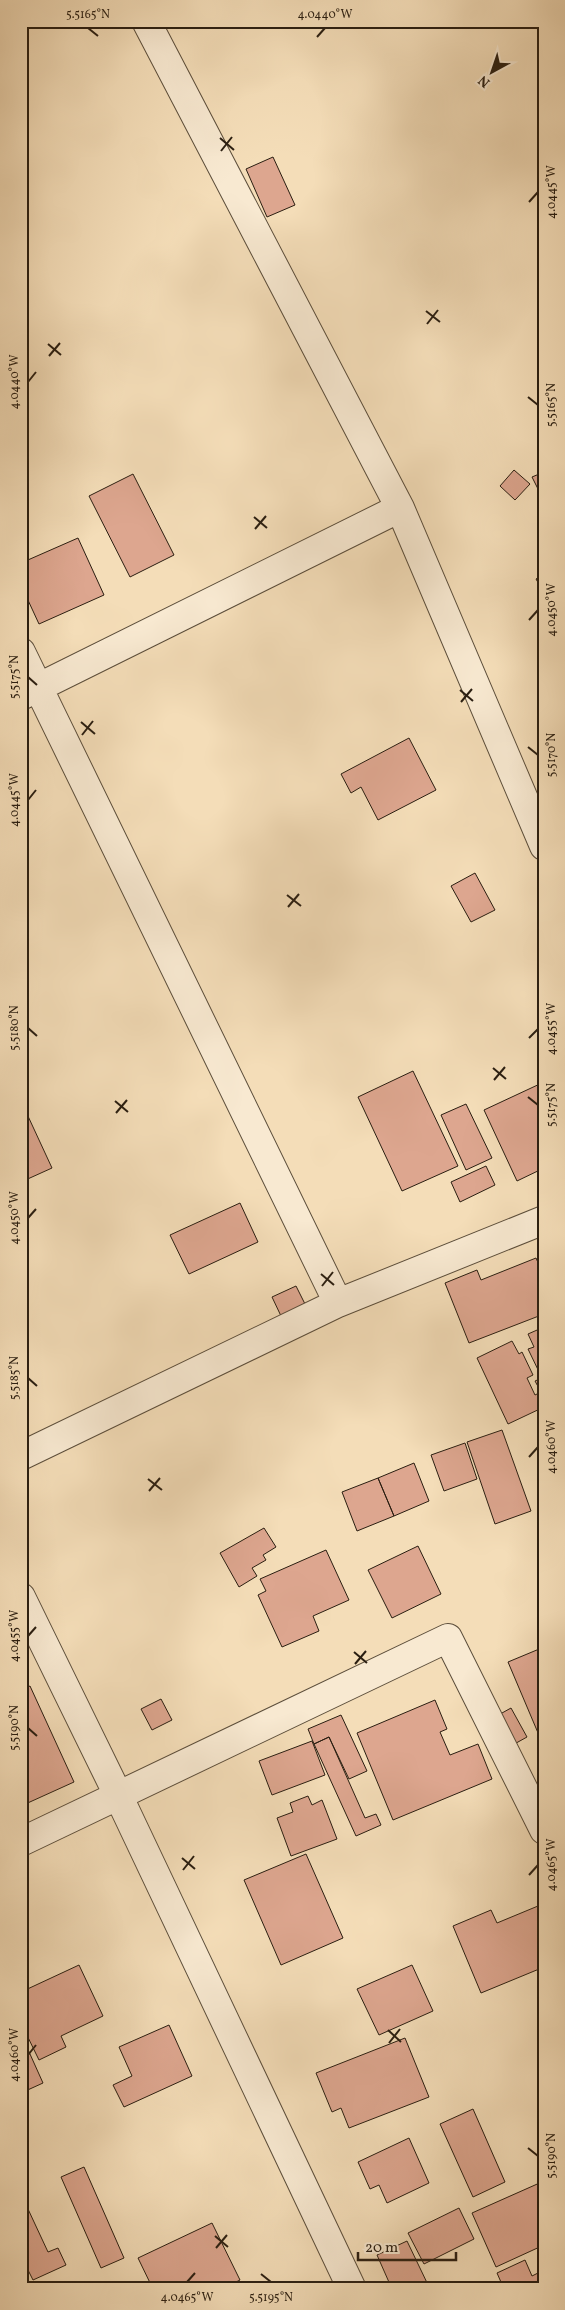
<svg xmlns="http://www.w3.org/2000/svg" width="565" height="2310" viewBox="0 0 565 2310" font-family="Vollkorn,serif">
  <style>
    .building { fill: #dda68f; stroke: #2a1e11 }
    .lines { fill: none; stroke-linecap: round; stroke-linejoin: round }
    .minor-casing { stroke: #5c4e3b; stroke-width: 30 }
    .minor { stroke: #f8e9d1; stroke-width: 28 }
    .ticks { fill: none; stroke: #2a1e11; stroke-width: 2 }
    .neatline { fill: none; stroke: #2a1e11; stroke-width: 2 }
    .ticks-label { font-size: 12px; text-anchor: middle; fill: #2a1e11 }
  </style>
  <rect width="100%" height="100%" fill="#f4ddb8"/>
  <filter id="stains"><feTurbulence type="fractalNoise" baseFrequency=".004" numOctaves="4"/><feColorMatrix values="0 0 0 0 .2 0 0 0 0 .09 0 0 0 0 .02 0 0 0 .5 -.17"/></filter>
  <radialGradient id="worn" r=".72"><stop offset=".6" stop-color="#630" stop-opacity="0"/><stop offset="1" stop-color="#630" stop-opacity=".3"/></radialGradient>
  <path class="building" d="M273 157 295 205 267 217 246 169Z
    M514 470 530 484 515 500 500 486Z
    M544 472V501L532 477Z
    M133 474 174 555 130 577 89 496Z
    M78 538 104 595 39 624 21 585V563Z
    M544 574V593L536 579Z
    M409 738 436 790 378 820 361 787 351 793 341 774Z
    M475 873 495 910 471 922 451 886Z
    M413 1071 458 1166 402 1191 358 1097Z
    M544 1082V1168L517 1181 484 1110Z
    M21 1101 52 1168 21 1182Z
    M466 1104 492 1158 466 1170 441 1115Z
    M486 1166 495 1185 460 1202 451 1182Z
    M240 1203 258 1242 189 1274 170 1235Z
    M536 1258 544 1276V1314L469 1343 445 1283 477 1270 481 1280Z
    M296 1286 305 1304 281 1316 272 1297Z
    M544 1327V1407L508 1424 477 1358 512 1341 519 1354 522 1352 533 1375 527 1378 535 1395 541 1392 535 1381 542 1378 528 1349 534 1347 528 1334Z
    M502 1430 531 1511 495 1524 467 1442Z
    M465 1443 477 1479 444 1491 431 1455Z
    M414 1463 429 1501 394 1516 378 1478Z
    M378 1478 394 1516 357 1531 342 1492Z
    M264 1528 276 1547 263 1555 266 1560 252 1568 257 1576 239 1587 220 1553Z
    M418 1546 441 1594 392 1618 368 1570Z
    M326 1550 349 1600 313 1616 319 1631 282 1647 258 1595 266 1591 260 1579Z
    M544 1647V1747L508 1662Z
    M30 1686 74 1782 21 1806V1690Z
    M161 1699 172 1720 152 1730 141 1709Z
    M435 1700 447 1729 440 1732 450 1755 478 1744 492 1779 393 1820 357 1733Z
    M511 1708 527 1737 509 1747 493 1718Z
    M341 1715 367 1771 349 1779 329 1737 314 1744 308 1729Z
    M329 1737 365 1818 376 1814 381 1825 356 1836 314 1744Z
    M312 1741 325 1775 272 1795 259 1761Z
    M308 1796 312 1805 322 1800 337 1839 291 1856 277 1818 293 1812 290 1803Z
    M306 1854 343 1938 281 1965 244 1880Z
    M538 1906 544 1919V1967L481 1993 453 1926 491 1910 497 1923Z
    M79 1965 103 2016 61 2036 66 2047 39 2060 21 2023V1992Z
    M412 1965 433 2011 379 2035 357 1989Z
    M169 2025 192 2076 124 2107 113 2085 132 2076 119 2047Z
    M21 2034 43 2083 21 2093Z
    M405 2038 429 2097 349 2128 341 2108 332 2112 316 2073Z
    M473 2109 505 2182 473 2197 440 2124Z
    M409 2138 429 2183 387 2203 379 2185 370 2189 358 2162Z
    M84 2167 124 2258 101 2268 61 2177Z
    M544 2181V2245L496 2267 472 2213Z
    M21 2194 48 2252 58 2248 66 2265 33 2280 28 2270 21 2273Z
    M459 2208 474 2239 424 2264 408 2233Z
    M212 2223 240 2280 222 2289H153L138 2258Z
    M407 2241 430 2289H392L377 2255Z
    M525 2260 532 2276 544 2270V2289H504L497 2273Z"/>
  <g class="lines">
    <g class="minor-casing">
      <path id="minor" d="M146 21 400 508 544 846
        M21 652 338 1303
        M23 695 400 508
        M21 1456 338 1303 544 1220
        M21 1597 118 1795 352 2289
        M21 1842 448 1638 544 1830"/>
    </g>
    <use href="#minor" class="minor"/>
  </g>
  <path class="ticks" d="M88 28 98 36M317 37 325 28M220 138 234 150M221 151 232 137M529 202 538 192M426 311 440 322M427 324 438 310M48 344 61 355M49 356 60 343M28 382 36 372M528 397 538 405M254 517 267 528M255 529 266 516M529 620 538 610M28 677 37 685M460 690 473 701M461 702 472 689M81 722 95 734M82 735 93 721M528 747 538 755M28 800 36 790M287 895 301 906M288 907 299 894M28 1028 37 1036M529 1038 538 1029M493 1068 506 1079M494 1080 505 1067M528 1097 538 1105M115 1101 128 1112M116 1113 127 1100M28 1218 36 1209M321 1274 334 1285M322 1286 333 1272M28 1378 37 1386M529 1457 538 1447M148 1479 162 1490M149 1491 160 1478M28 1636 36 1627M354 1652 367 1663M355 1664 366 1651M28 1728 37 1736M182 1858 195 1869M183 1870 194 1856M529 1875 538 1865M388 2030 401 2042M389 2043 400 2029M28 2055 36 2045M528 2148 538 2156M215 2236 228 2247M216 2248 227 2235M261 2274 271 2282M187 2282 195 2273"/>
  <rect width="565" height="2310" fill="none" stroke="#f4ddb8" stroke-width="55"/>
  <g transform="translate(492 72) rotate(220)" stroke="#f8e9d1" stroke-width="4" paint-order="stroke">
  <path d="M0-4L9 19L0 12L-9 19Z" fill="#2a1e11"/>
  <text y="-8" font-size="14" font-weight="bold" text-anchor="middle" fill="#2a1e11">N</text>
  </g>
  <path d="M358 2252v8h98v-8" fill="none" stroke="#2a1e11" stroke-width="2.5"/>
  <text x="365" y="2252" font-size="15" fill="#2a1e11" stroke="#f8e9d1" stroke-width="4" paint-order="stroke">20 m</text>
  <rect x="28" y="28" width="510" height="2254" class="neatline"/>
  <g class="ticks-label">
    <text x="88" y="18">5.5165°N</text>
    <text x="325" y="18">4.0440°W</text>
    <text transform="translate(551 192) rotate(-90)" y="4">4.0445°W</text>
    <text transform="translate(14 382) rotate(-90)" y="4">4.0440°W</text>
    <text transform="translate(551 405) rotate(-90)" y="4">5.5165°N</text>
    <text transform="translate(551 610) rotate(-90)" y="4">4.0450°W</text>
    <text transform="translate(14 677) rotate(-90)" y="4">5.5175°N</text>
    <text transform="translate(551 755) rotate(-90)" y="4">5.5170°N</text>
    <text transform="translate(14 800) rotate(-90)" y="4">4.0445°W</text>
    <text transform="translate(14 1028) rotate(-90)" y="4">5.5180°N</text>
    <text transform="translate(551 1029) rotate(-90)" y="4">4.0455°W</text>
    <text transform="translate(551 1105) rotate(-90)" y="4">5.5175°N</text>
    <text transform="translate(14 1218) rotate(-90)" y="4">4.0450°W</text>
    <text transform="translate(14 1378) rotate(-90)" y="4">5.5185°N</text>
    <text transform="translate(551 1447) rotate(-90)" y="4">4.0460°W</text>
    <text transform="translate(14 1636) rotate(-90)" y="4">4.0455°W</text>
    <text transform="translate(14 1728) rotate(-90)" y="4">5.5190°N</text>
    <text transform="translate(551 1865) rotate(-90)" y="4">4.0465°W</text>
    <text transform="translate(14 2055) rotate(-90)" y="4">4.0460°W</text>
    <text transform="translate(551 2156) rotate(-90)" y="4">5.5190°N</text>
    <text x="187" y="2301">4.0465°W</text>
    <text x="271" y="2301">5.5195°N</text>
  </g>
  <rect width="100%" height="100%" filter="url(#stains)"/>
  <rect width="100%" height="100%" fill="url(#worn)"/>
</svg>
